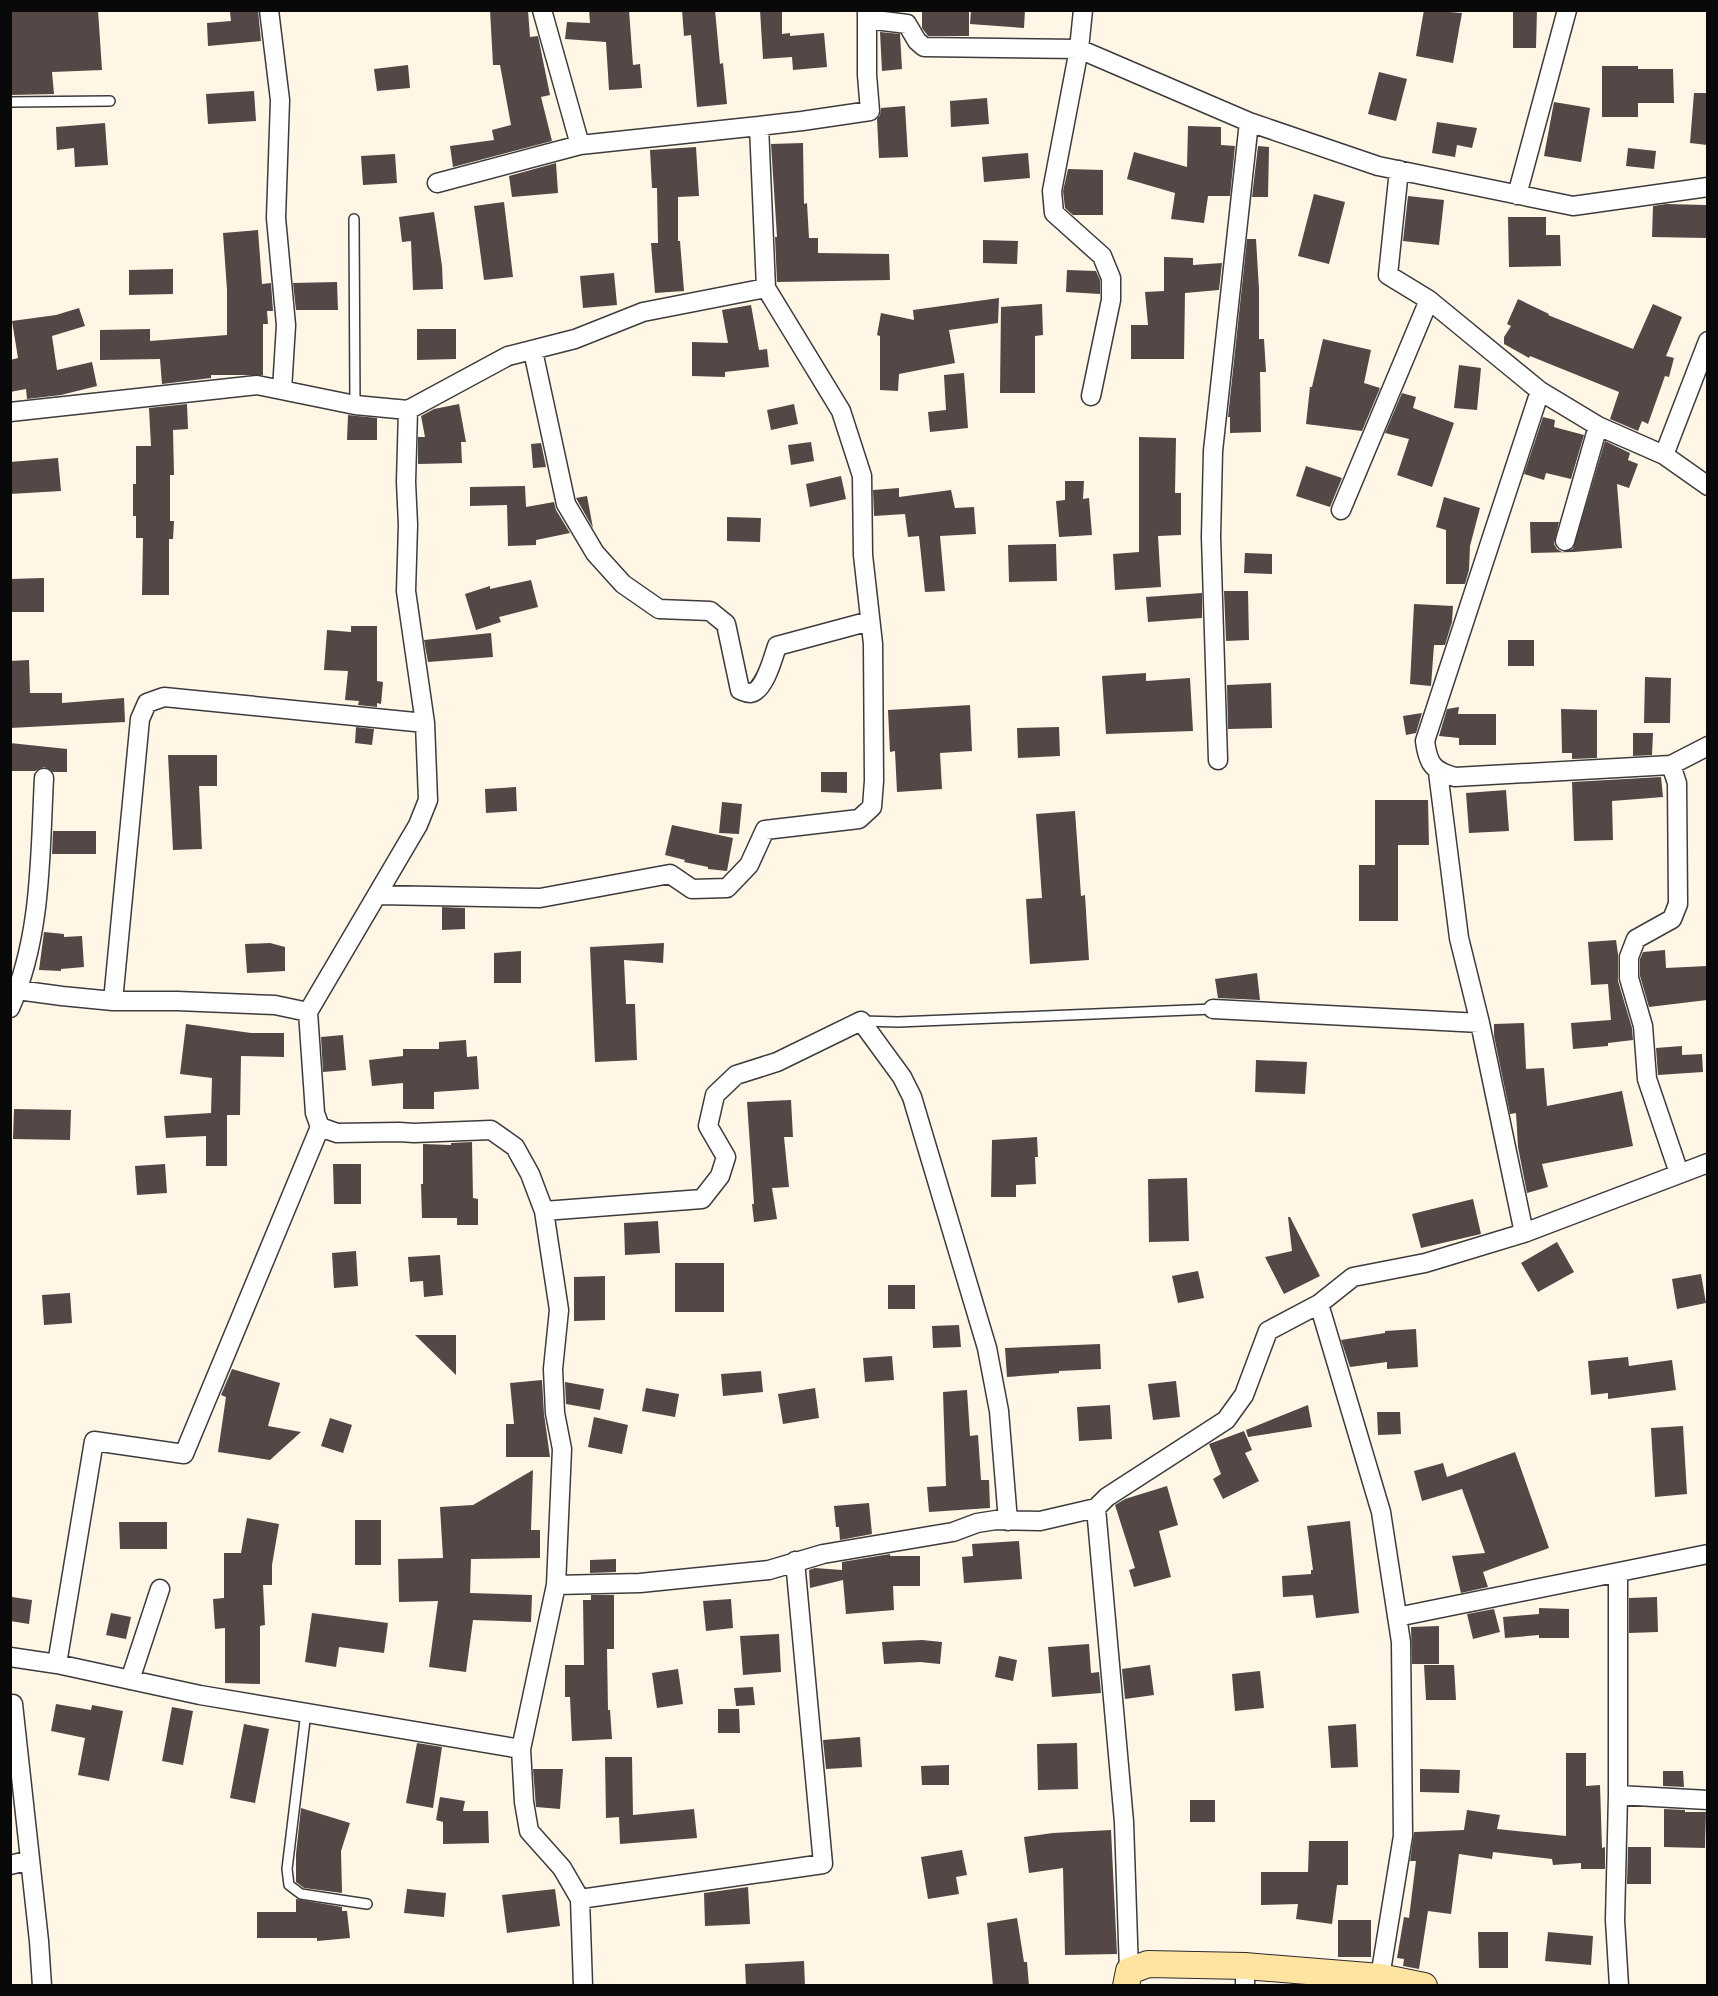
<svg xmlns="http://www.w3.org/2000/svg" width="1718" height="1996" viewBox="0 0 1718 1996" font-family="'Times New Roman',serif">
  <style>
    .building { fill: #534845 }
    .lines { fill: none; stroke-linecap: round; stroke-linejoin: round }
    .lane-casing { stroke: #3c3c3c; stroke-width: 12 }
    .street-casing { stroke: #3c3c3c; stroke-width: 21 }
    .secondary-casing { stroke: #2b2b2b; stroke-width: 28 }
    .lane { stroke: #fff; stroke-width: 9 }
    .street { stroke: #fff; stroke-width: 18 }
    .secondary { stroke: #ffe4a1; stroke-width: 26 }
  </style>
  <rect width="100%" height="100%" fill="#fff6e6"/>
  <path class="building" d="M10 10H98L102 70 52 72 54 94 10 95Z
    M258 10 261 41 208 46 207 23 231 21 230 12Z
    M490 10H528L530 37 538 36 550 95 541 97 552 141 453 167 450 146 494 140 492 130 511 125 500 65H493Z
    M589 10H629L633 65 640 64 642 88 609 90 606 42 565 39 567 22 590 23Z
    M682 10H715L720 64 723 63 727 104 697 107 691 35 684 36Z
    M760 10H782V34L790 33V36L824 33 827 67 793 70 792 57 763 59Z
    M922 10H969V36H928L922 28Z
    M971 10H1025L1024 28 970 24Z
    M1424 10 1462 13 1453 63 1416 56Z
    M1513 10H1537L1536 48H1513Z
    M880 32 900 34 902 69 882 71Z
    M408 65 410 88 377 91 374 69Z
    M1602 66H1638V69H1673L1674 103H1638V117H1602Z
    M1379 72 1407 79 1396 121 1368 114Z
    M254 91 256 121 208 124 206 94Z
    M1694 93H1707V145L1690 143Z
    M987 98 989 124 951 127 950 101Z
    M1554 102 1590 108 1581 162 1544 156Z
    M905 106 908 157 879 158 877 119 880 115 881 108Z
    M1437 122 1477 128 1472 148 1457 145 1455 157 1432 153Z
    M105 123 108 165 75 167 74 148 57 150 56 127Z
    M1188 126 1221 127V145L1235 146 1230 196H1208L1204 223 1171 219 1175 193 1127 179 1134 152 1187 167Z
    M803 143 804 204 807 203 809 238H818V253L889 254 890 280 777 282 775 237H777L771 144Z
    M1258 146 1269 147 1268 197H1252Z
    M696 147 699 196 678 197V241H680L684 291 655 293 651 243H658L657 188H652L650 150Z
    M1628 148 1656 151 1654 169 1626 166Z
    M1028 153 1030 178 984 182 982 157Z
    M395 154 397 183 363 185 361 156Z
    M556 163 558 193 512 197 509 176Z
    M1068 169 1103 170V215H1073L1065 208 1063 191Z
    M1314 194 1345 202 1329 264 1298 256Z
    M1408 196 1444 200 1439 245 1403 241Z
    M504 202 513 277 484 280 474 206Z
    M1666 204 1706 205V238L1652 237 1653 206Z
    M434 212 442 266 443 289 413 290 411 241 402 242 399 217Z
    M1508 217H1546V235H1560L1561 266 1509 267Z
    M258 230 262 284 271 283 273 311H267L268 324H263V375H211V378L162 384 160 359 100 360V330L150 329V341L227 335V290L223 233Z
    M1247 239H1256L1259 289V339H1264L1266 372H1260L1261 432 1230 433V417H1228Z
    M983 240 1018 241 1017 264 983 263Z
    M1164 257 1193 258V265L1222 263 1219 290 1185 293 1184 359H1131V325H1148L1145 292 1164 291Z
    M173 269V294L129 295V270Z
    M1067 270 1096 271 1100 280V294L1066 292Z
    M614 273 617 305 583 308 580 276Z
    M337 282 338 310H296L293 283Z
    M999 298 998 323 949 330 955 363 899 374 898 391 880 390V336L877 335 881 313 914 320 913 310Z
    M1518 299 1549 314 1548 315 1633 349 1653 304 1682 317 1666 356 1674 358 1669 377 1665 376 1648 424 1642 421 1638 431 1610 419 1619 392 1530 356 1529 358 1504 344V337L1511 326 1507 324Z
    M1042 304 1043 335 1035 336V393H1000L1001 307Z
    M751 305 759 350 767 349 769 367 725 372V377L692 376V342L728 343 722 310Z
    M79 308 85 326 52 336 57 370 92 362 97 386 61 395 27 399 26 389 10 392V360L18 358 12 321 56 315Z
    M417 329H456V359L417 360Z
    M1323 339 1371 350 1364 383 1380 388 1362 431 1306 424 1310 387H1312Z
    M1459 365 1481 368 1477 410 1454 408Z
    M964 373 968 428 930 432 928 412 946 410 944 375Z
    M1402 393 1416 397 1413 408 1454 423 1432 487 1397 475 1409 439 1385 433Z
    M187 404 188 429 173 430 174 475H170V521H174L173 539H169V595H142L143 538H136V516H133V484H136V446H151L149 408Z
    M459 404 466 442H461L462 463 418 464V437H425L421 416 434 409Z
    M794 404 798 424 771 430 767 410Z
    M348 415 377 418V440H347Z
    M1543 417 1555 420 1554 427 1584 435 1571 479 1546 473 1544 480 1524 474Z
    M1139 437 1176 438 1175 493H1181V535L1158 536 1161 587 1115 590 1113 554 1139 552Z
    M1605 441 1630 453 1628 460 1638 464 1629 488 1617 484 1622 548 1574 552 1531 553 1530 522H1559L1554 544 1557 549 1562 552 1573 549Z
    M811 442 814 461 791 465 788 445Z
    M541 443 546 467 533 468 531 444Z
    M58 458 61 491 10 494V462Z
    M1306 466 1342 478 1330 507 1296 496Z
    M841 476 846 499 810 507 806 484Z
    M1065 481H1084L1083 499 1089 498 1092 535 1059 537 1056 501 1065 500Z
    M525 486 526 507 554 502 556 510 570 533 536 540V545L508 546 507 505 470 506V487Z
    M899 488V497L951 490 955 508 974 507 976 534 940 536 945 591 925 592 919 536 908 537 905 514 874 516 873 490Z
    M587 496 593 528 576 498Z
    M1444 497 1480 508 1470 546 1469 570 1465 584H1446V530L1436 527Z
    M727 517 761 518 760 542 727 541Z
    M1056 544 1057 581 1009 582 1008 545Z
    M1245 553 1272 554V574L1244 573Z
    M44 578V612H10V579Z
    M531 580 538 607 499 617 501 622 476 630 465 594 490 586V589Z
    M1224 591H1248L1249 640 1226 641Z
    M1202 593V618L1148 622 1146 597Z
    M1414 604 1453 606 1452 622 1445 645H1434L1431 686 1410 684Z
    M351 626H377V681L383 682 381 704 377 703V707L358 705 359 701 345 700 348 671 324 670 327 630 351 632Z
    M491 633 493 657 428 662 424 640Z
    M1508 640H1534V666H1508Z
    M29 660 30 693H62V703L124 698 125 722 10 728V661Z
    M1146 673V681L1190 678 1193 731 1106 734 1102 676Z
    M1645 677 1671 678 1670 723H1644Z
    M1271 683 1272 728 1228 729 1227 685Z
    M970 705 972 751 940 753 942 789 897 792 895 751 890 752 888 710Z
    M1459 707 1458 714H1496V745H1459V738L1439 736 1447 709Z
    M1561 709 1597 710V758L1572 759V753H1562Z
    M1422 713 1416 733 1406 735 1403 716Z
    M356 727 374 729 372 745 355 743Z
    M1059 727 1060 756 1018 758 1017 728Z
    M1633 733H1653L1652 755 1633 756Z
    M10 743 67 749V772H53L44 767 35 771H10Z
    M168 755H217V786H199L202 849 173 850Z
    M821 772H847V793L821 792Z
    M1661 777 1663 797 1612 801 1613 840 1574 841 1572 782Z
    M516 787 517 811 486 813 485 789Z
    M1506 790 1509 831 1469 833 1466 793Z
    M1375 800H1428L1429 845H1398V921H1359V865H1375Z
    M722 802 742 804 739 834 719 833Z
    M1075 811 1081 896 1085 895 1089 960 1030 964 1026 899 1042 898 1036 814Z
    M672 825 733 838 727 871 708 869V867L684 862 685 860 665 855Z
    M53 831H96V854H52Z
    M442 907 465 908V929L442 930Z
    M44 932 64 934V937L82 936 84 967 61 969V971L39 970Z
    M1616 940 1618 954V981L1632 1028 1633 1040 1608 1043V1046L1573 1049 1571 1023 1611 1020 1608 984 1591 985 1588 942Z
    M270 943 285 947V971L247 973 245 944Z
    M664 943 663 963 624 960 626 1004H635L637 1060 595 1062 590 947Z
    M1665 950 1666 968 1707 966V1000L1649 1007 1640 976V959L1643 952Z
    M521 951V983H494V953Z
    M1257 973 1260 1000 1218 998 1215 979Z
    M1524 1023 1526 1069 1544 1068 1547 1106 1622 1091 1633 1146 1542 1164 1548 1187 1527 1193 1518 1147 1516 1113 1510 1114 1494 1036V1024Z
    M186 1024 251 1033H284V1057L241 1056 240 1115H227V1166H206V1136L166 1138 164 1116 211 1113 212 1078 180 1074Z
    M343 1035 346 1070 323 1072 321 1037Z
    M466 1040 467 1057 477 1056 479 1089 434 1092V1109H403V1083L372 1086 369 1060 403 1056V1049H439V1042Z
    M1682 1046V1055L1702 1054 1703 1072 1658 1075 1656 1048Z
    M1256 1060 1307 1062 1305 1094 1255 1092Z
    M791 1100 793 1137H784L789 1187 772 1188 777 1219 754 1222 752 1204H754L747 1102Z
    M14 1109 71 1110 70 1140 13 1139Z
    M1037 1137 1038 1157H1035L1036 1184 1016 1185V1197H991L992 1140Z
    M472 1142 473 1198 478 1199V1225H457V1218H422L421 1184H423V1144L451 1145V1143Z
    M165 1164 167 1193 137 1195 135 1166Z
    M333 1164H361V1204H334Z
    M1187 1178 1189 1241 1149 1242 1148 1179Z
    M1473 1199 1481 1234 1421 1248 1412 1214Z
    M1288 1217H1290L1320 1276 1284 1294 1265 1257 1292 1251Z
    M658 1221 660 1253 625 1255 624 1223Z
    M1557 1242 1574 1272 1538 1292 1521 1263Z
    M356 1251 358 1286 334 1288 332 1253Z
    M440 1255 443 1295 424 1297 423 1281 410 1282 408 1257Z
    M675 1263H724V1312H675Z
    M1198 1271 1204 1298 1178 1303 1172 1276Z
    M1701 1274 1706 1303 1677 1309 1672 1279Z
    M605 1276V1320L574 1321V1277Z
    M888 1285H915V1309H888Z
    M70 1293 72 1323 44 1325 42 1295Z
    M959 1325 961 1347 933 1348 932 1326Z
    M1416 1329 1418 1367 1387 1369V1362L1350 1367 1341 1340 1385 1333V1331Z
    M415 1335H456V1375Z
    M1100 1344 1101 1369 1059 1371V1373L1007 1377 1005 1348Z
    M892 1356 894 1380 865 1382 863 1358Z
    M1628 1357 1629 1366 1672 1360 1676 1390 1608 1399V1393L1591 1395 1588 1361Z
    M232 1369 280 1383 268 1426 301 1432 270 1460 218 1452 226 1397 221 1395Z
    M761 1371 763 1392 723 1396 721 1374Z
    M542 1380 544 1414 550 1457H506V1424H514L510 1383Z
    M1176 1381 1180 1417 1153 1420 1148 1384Z
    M565 1382 604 1389 600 1410 566 1404Z
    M646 1388 679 1394 675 1417 642 1411Z
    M815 1388 819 1418 783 1424 778 1394Z
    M967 1390 970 1436 978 1435 981 1480H989L990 1508 929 1512 927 1487 946 1486 943 1392Z
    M1110 1405 1112 1439 1079 1441 1077 1407Z
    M1308 1405 1312 1427 1248 1437 1246 1430Z
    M1377 1412H1400L1401 1434 1378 1435Z
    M594 1417 628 1425 622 1454 588 1447Z
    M330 1418 352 1425 343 1453 321 1446Z
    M1683 1426 1687 1494 1655 1497 1651 1428Z
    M1244 1431 1252 1450 1245 1453 1259 1481 1223 1499 1213 1479 1221 1474 1209 1444Z
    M1515 1452 1549 1548 1483 1572 1488 1587 1461 1593 1452 1556 1485 1553 1462 1489 1422 1501 1414 1471 1443 1463 1447 1477Z
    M533 1470 531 1530H540V1558L471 1559 470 1593 532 1595 531 1622 473 1620 466 1672 429 1667 438 1601 399 1602 398 1559 443 1558 440 1507 473 1505Z
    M1167 1486 1178 1525 1159 1531 1171 1577 1134 1587 1129 1570 1135 1568 1115 1505 1125 1499Z
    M869 1503 872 1534 840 1540 839 1527H836L834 1506Z
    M247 1518 279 1524 272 1565V1585H263L265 1625 260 1626V1684L225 1683V1628L215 1629 213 1599 224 1598V1553H241Z
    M355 1520H381V1565H355Z
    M1350 1521 1359 1613 1316 1618 1313 1595 1283 1597 1282 1576 1311 1574V1570H1313L1307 1526Z
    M119 1522H167V1549H120Z
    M1019 1541 1022 1579 964 1583 962 1557 973 1556 972 1544Z
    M890 1554V1556H920V1586H893L894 1610 846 1614 843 1580 810 1588 809 1570 815 1568 842 1570V1562Z
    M616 1559V1572L590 1573V1560Z
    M591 1595H614V1649H607L608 1710H610L612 1739 572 1741 570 1697H565V1665H584L583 1600H591Z
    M12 1597 32 1600 29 1624 10 1621Z
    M1657 1597 1658 1632 1629 1633V1598Z
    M731 1599 733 1628 706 1631 703 1601Z
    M1539 1608 1569 1609V1638H1539V1635L1505 1638 1503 1617 1539 1614Z
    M1494 1609 1500 1632 1473 1639 1467 1614Z
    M111 1613 131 1617 126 1639 106 1635Z
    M312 1613 388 1623 384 1653 339 1647 336 1667 305 1662Z
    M1439 1626V1664H1412L1411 1627Z
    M779 1634 781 1672 743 1675 740 1636Z
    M922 1640 942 1642 940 1664 920 1662 884 1664 882 1642Z
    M1089 1644 1091 1673 1099 1672 1101 1693 1052 1697 1048 1647Z
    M999 1656 1017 1660 1013 1681 995 1677Z
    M1150 1665 1154 1695 1125 1699 1122 1669Z
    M1424 1665H1454L1456 1700H1426Z
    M678 1669 683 1704 657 1708 652 1673Z
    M1260 1671 1264 1708 1235 1711 1232 1674Z
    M753 1687 755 1705 736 1706 734 1688Z
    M56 1704 91 1710 92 1705 123 1711 109 1781 78 1775 85 1738 51 1731Z
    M172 1707 193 1711 183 1765 162 1761Z
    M718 1709H739L740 1733H718Z
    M244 1724 269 1729 255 1803 230 1798Z
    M1356 1724 1358 1767 1331 1768 1328 1726Z
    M860 1737 862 1767 826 1769 823 1740Z
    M417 1743 442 1747 433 1808 406 1803Z
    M1077 1743 1078 1789 1038 1790 1037 1744Z
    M1566 1753H1586V1786L1600 1785 1602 1848 1605 1847V1869H1581V1863L1553 1865 1552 1859 1493 1852 1492 1859 1459 1854 1451 1914 1428 1911 1419 1969 1403 1966 1404 1959 1397 1958 1404 1917 1409 1918 1416 1861H1410L1414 1832 1464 1830 1467 1810 1500 1815 1497 1829 1566 1836Z
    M605 1757H632L633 1815 694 1809 697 1838 620 1844 619 1817 606 1818Z
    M949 1765V1785H922L921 1766Z
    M533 1769H563L560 1809 536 1807Z
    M1420 1769 1460 1770 1459 1793 1420 1792Z
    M1663 1771H1683L1684 1787 1663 1786Z
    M440 1797 465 1801 463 1811H488L489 1843 443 1844V1822L436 1820Z
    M1190 1800H1215V1822H1190Z
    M301 1808 350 1823 341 1851 342 1893 304 1888 296 1882V1854Z
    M1664 1809 1685 1810V1812H1706L1705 1848 1664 1847Z
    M1111 1830 1117 1954 1065 1955 1063 1868 1029 1873 1024 1837 1053 1833Z
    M1309 1841H1348V1885H1337L1332 1924 1296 1919 1298 1904 1261 1905V1872H1308Z
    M1628 1847H1651V1884H1627Z
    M962 1850 967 1875 956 1877 959 1894 928 1899 921 1857Z
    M748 1887 750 1924 705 1926 704 1893Z
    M407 1889 446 1893 444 1917 404 1913Z
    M555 1889 560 1926 507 1933 502 1895Z
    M296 1899 342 1907V1911H347L350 1938 317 1941V1938H257V1912H296Z
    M1017 1918 1024 1962H1027L1029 1986H993L987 1923Z
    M1338 1920H1371V1957H1338Z
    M1478 1932H1508V1968H1479Z
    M1548 1932 1593 1936 1591 1965 1545 1961Z
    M804 1961 805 1986H746L745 1964Z"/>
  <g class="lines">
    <g class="lane-casing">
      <path id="lane" d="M10 102 110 101
        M354 219 355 405
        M862 1021 898 1022 1213 1009
        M306 1712 287 1869 289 1885 301 1894 367 1904"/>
    </g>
    <g class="street-casing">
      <path id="street" d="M269 10 280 100 276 218 286 325 282 390
        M542 10 580 145
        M1083 10 1079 49 1052 191 1054 213 1102 256 1111 278V300L1091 396
        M867 19 907 24 917 41 924 47 1079 49 1249 122 1378 166 1573 206 1708 187
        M1399 170 1388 275 1429 300 1540 391 1598 426 1664 455 1708 486
        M437 183 580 145 759 126
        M1517 195 1567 10
        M533 351 566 504 595 553 623 584 659 609 710 611 726 624 740 690C743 691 746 693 750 693 764 692 773 658 777 646L870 621
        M1540 391 1425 741C1428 764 1433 771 1455 777L1671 765 1677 783 1678 904 1672 919 1636 939 1629 957V978L1643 1026 1647 1079 1679 1173
        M10 412 257 385 355 405 408 410
        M1664 455 1708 341
        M1341 510 1429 300
        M1565 541 1598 426
        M1218 760 1211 537 1213 451 1249 122
        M1671 765 1708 746
        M1438 772 1459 938 1480 1023 1524 1233
        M378 895 540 898 670 874 692 889 727 888 749 865 765 830 859 819 872 807 874 781 873 644 863 555 862 476 841 411 766 288
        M10 989 62 996 113 1001H177L275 1005 308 1012 315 1113 320 1127 337 1133 399 1132 414 1133 491 1130 515 1147 530 1174 544 1211
        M113 1001 140 719 147 703 164 697 425 723
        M10 1008C42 936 40 854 44 778
        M1213 1009 1480 1023
        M308 1012 418 825 428 800 425 723 406 591 408 525 406 482 408 410 508 356 575 339 643 312 766 288 759 126 802 121 870 111 867 75V10
        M1319 1304 1381 1512 1401 1642 1403 1836 1380 1977
        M1618 1573V1795L1615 1920 1619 1986
        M556 1585 640 1583 769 1570 823 1554 953 1532 977 1523 996 1520 1040 1521 1096 1508
        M1397 1617 1708 1554
        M10 1657 57 1664 200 1695 521 1749
        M57 1664 94 1441 184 1454 320 1127
        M130 1680 160 1589
        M10 1705 13 1704 39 1941 42 1986
        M1618 1795 1708 1800
        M10 1865 30 1860
        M580 1899 823 1864 795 1561
        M1129 1971 1124 1822 1096 1508 1107 1497 1226 1420 1244 1395 1268 1331 1319 1304 1353 1277 1425 1263 1524 1233 1708 1163
        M583 1986 580 1899 562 1868 529 1831 524 1802 521 1749 556 1585 562 1449 555 1413 553 1369 559 1310 544 1211 702 1199 720 1176 726 1157 708 1126 715 1095 736 1075 777 1062 861 1021 902 1077 912 1097 987 1348 999 1411 1008 1521
        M1245 1986V1966"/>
    </g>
    <g class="secondary-casing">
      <path id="secondary" d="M1126 1986 1129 1971 1148 1964 1245 1966 1380 1977 1424 1986"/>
    </g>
    <use href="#lane" class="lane"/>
    <use href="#street" class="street"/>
    <use href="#secondary" class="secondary"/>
  </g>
  <rect width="1718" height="1996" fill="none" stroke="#090909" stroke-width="24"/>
</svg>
